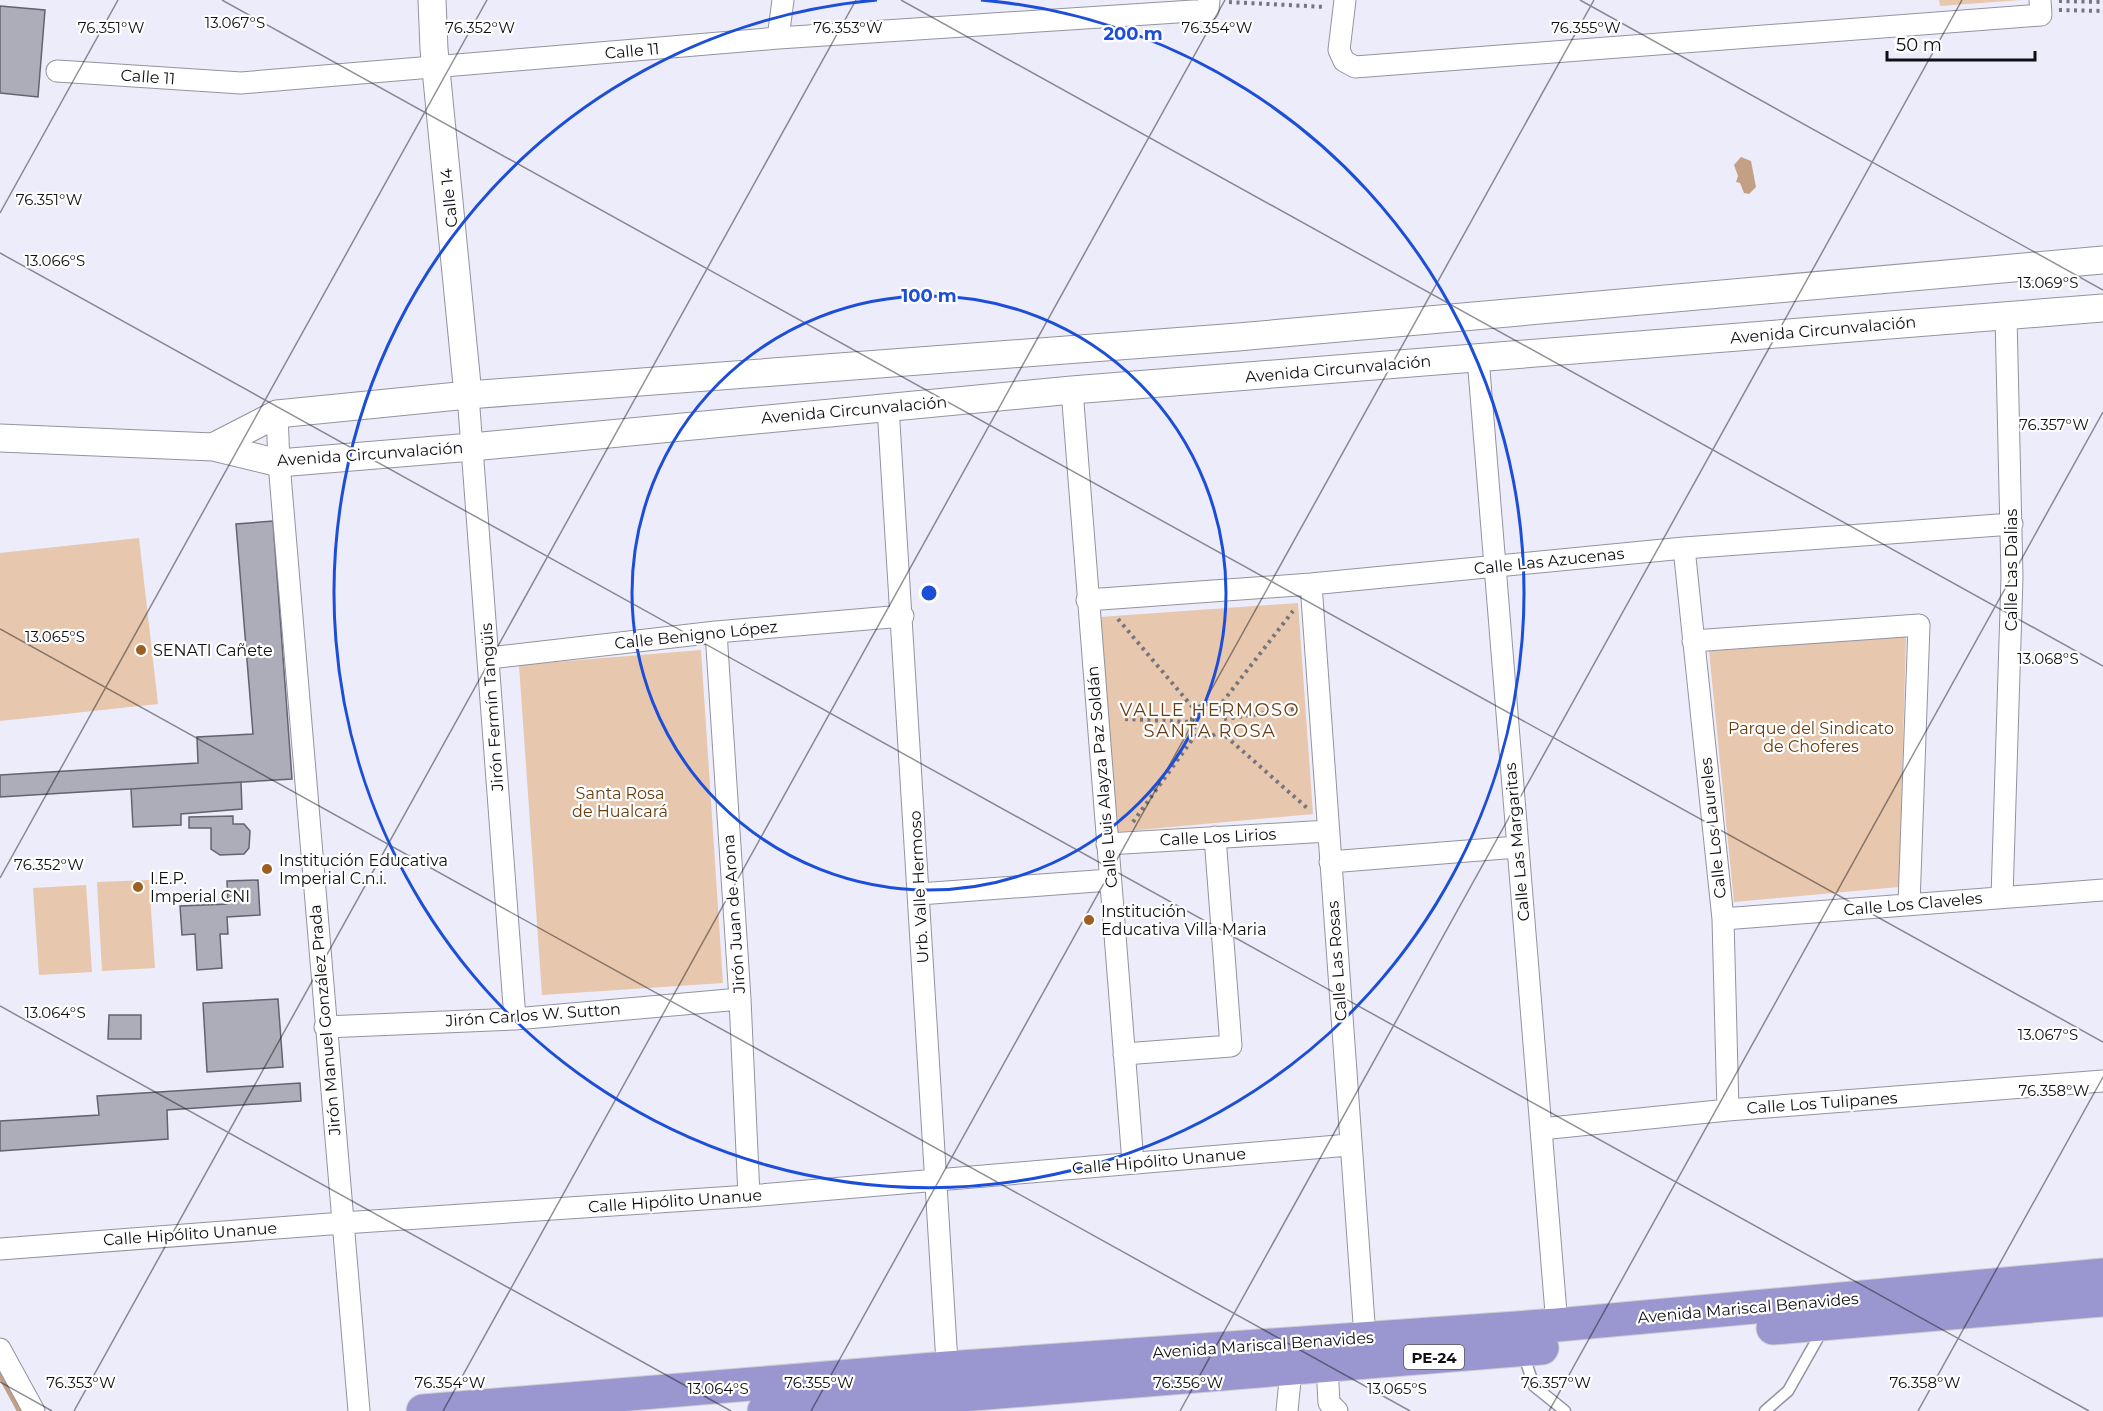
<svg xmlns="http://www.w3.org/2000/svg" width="2103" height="1411" viewBox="0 0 2103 1411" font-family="Montserrat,sans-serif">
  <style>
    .green { fill: #e7c7ad }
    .water { fill: #c3a084 }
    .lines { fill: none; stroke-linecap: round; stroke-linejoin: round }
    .stream { stroke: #c3a084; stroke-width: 6 }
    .building { fill: #adadba; stroke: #636370; stroke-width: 1.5 }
    .service-casing { stroke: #9393a0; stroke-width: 13 }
    .minor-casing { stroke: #9393a0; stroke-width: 23 }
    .tertiary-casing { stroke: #9393a0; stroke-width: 29 }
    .trunk-casing { stroke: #cfcfd0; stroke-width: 35 }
    .path { stroke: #75757f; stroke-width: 4; stroke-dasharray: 3 4.5; stroke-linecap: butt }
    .service { stroke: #fff; stroke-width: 10 }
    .minor { stroke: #fff; stroke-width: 21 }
    .tertiary { stroke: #fff; stroke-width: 27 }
    .trunk { stroke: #9a96d0; stroke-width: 33 }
    .ticks { fill: none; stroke: #0f0f14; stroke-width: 1.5; stroke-opacity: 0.45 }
    .ring { fill: none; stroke: #1d4ed8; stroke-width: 3 }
    .poi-dot { fill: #9c5e23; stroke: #fff; stroke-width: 2 }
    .labels { text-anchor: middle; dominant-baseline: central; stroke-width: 4.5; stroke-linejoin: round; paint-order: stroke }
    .shield { fill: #fff; stroke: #57575a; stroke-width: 1.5 }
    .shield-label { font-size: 15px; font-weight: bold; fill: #0f0f14 }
    .street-label { font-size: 16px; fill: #0f0f14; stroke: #fff }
    .poi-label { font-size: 16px; fill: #0f0f14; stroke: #fff; text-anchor: start }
    .park-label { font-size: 16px; fill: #6a3c0c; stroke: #fff }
    .neighbourhood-label { font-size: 18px; letter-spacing: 1.5px; fill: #683d15; stroke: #fff }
    .ticks-label { font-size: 15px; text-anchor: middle; fill: #0f0f14; stroke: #fff; stroke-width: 4.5; stroke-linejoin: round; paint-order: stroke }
    .centre { fill: #1d4ed8; stroke: #fff; stroke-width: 3 }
    .ring-label { font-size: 18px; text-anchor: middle; font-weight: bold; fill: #1d4ed8; stroke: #fff; stroke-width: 4.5; stroke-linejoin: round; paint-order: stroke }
  </style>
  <rect width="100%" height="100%" fill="#ececfb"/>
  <path class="green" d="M1939 0H2021L1940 6Z
    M139 538 158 704 0 721V553Z
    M1298 603 1313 814 1117 832 1100 617Z
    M1906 636 1899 887 1734 902 1709 651Z
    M701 650 723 983 542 995 519 665Z
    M149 880 155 968 102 971 97 882Z
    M86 885 92 972 39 975 33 888Z"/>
  <path class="water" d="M1741 157 1751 161 1756 187 1749 194 1744 193 1740 183 1736 182 1738 176 1734 165Z"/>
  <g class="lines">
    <path class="stream" d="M0 1374 20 1411"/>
  </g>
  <path class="building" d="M0 6 45 10 38 97 0 93Z
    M273 521 292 779 0 797V775L198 763 197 737 253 734 236 524Z
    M241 782 242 809 181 814V825L133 827 131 789Z
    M233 816V824H244L250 831 249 848 244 854 220 855 211 849V828H189V817Z
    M258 880 260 915 227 917 228 934H220L222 968 197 970 195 934 182 935 180 906 228 904 227 881Z
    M278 999 283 1067 207 1072 203 1003Z
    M109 1015H141V1039H108Z
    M300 1083 301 1101 167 1110 168 1139 0 1151V1121L99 1115 97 1096Z"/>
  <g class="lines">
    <g class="service-casing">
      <path id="service" d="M1523 1353 1534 1386 1565 1411
        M1765 1411 1788 1391 1823 1329"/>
    </g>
    <g class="minor-casing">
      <path id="minor" d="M1345 0 1339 50 1344 61 1355 67 2041 15 2040 0
        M778 38 783 0
        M57 71 241 83 778 38 1208 10 1209 0
        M1478 358 1557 1325
        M1072 390 1133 1163
        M468 395 515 1019
        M888 407 948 1379
        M277 414 279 463 359 1411
        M1684 548 1723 919 1728 1110
        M1311 584 1365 1337
        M1087 600 1311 584 1684 548 2012 524
        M716 632 740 999 749 1196
        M1693 641 1919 625 1909 904
        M489 658 716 632 903 616
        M1107 844 1328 831
        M1330 862 1517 847
        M919 894 1110 880
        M2002 897 2012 577 2006 316
        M1723 919 2103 890
        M325 1027 515 1019 740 999
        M1124 1054 1231 1046 1215 837
        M1541 1129 1728 1110 2103 1081
        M0 1249 343 1223 749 1196 1349 1145
        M0 1349 34 1411
        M1327 1366 1329 1403 1337 1411
        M1287 1411 1291 1370"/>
    </g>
    <g class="tertiary-casing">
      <path id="tertiary" d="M432 0 434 49 468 395
        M0 438 213 447 279 463 472 447 1072 390 2103 308
        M213 447 277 414 468 395 1238 337 2103 260"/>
    </g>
    <g class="trunk-casing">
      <path id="trunk" d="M1773 1328 2103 1300
        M423 1411 947 1368 1557 1325 2103 1275
        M764 1411 1542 1348"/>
    </g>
    <path class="path" d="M2059 1 2103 2
      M1229 2 1326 7
      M2059 10 2103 11
      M1118 619 1195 710
      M1192 720a16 16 0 1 1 32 0a16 16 0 1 1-32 0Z
      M1218 708 1293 611
      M1125 719 1191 722
      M1224 719 1300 708
      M1220 731 1307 808
      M1133 822 1197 733"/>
    <use href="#service" class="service"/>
    <use href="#minor" class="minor"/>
    <use href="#tertiary" class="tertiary"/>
    <use href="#trunk" class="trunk"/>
  </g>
  <path class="ticks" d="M222 0 2103 1042M901 0 2103 666M1580 0 2103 290M0 213 118 0M0 253 2089 1411M0 629 1410 1411M0 878 487 0M0 1006 731 1411M0 1382 52 1411M74 1411 856 0M443 1411 1225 0M811 1411 1594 0M1180 1411 1962 0M1549 1411 2103 412M1918 1411 2103 1077"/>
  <g class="ring">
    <circle cx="929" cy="593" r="297"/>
    <path d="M981 0A595 595 0 1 1 877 0"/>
  </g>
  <g class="poi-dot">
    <circle cx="141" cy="650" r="6"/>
    <circle cx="267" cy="869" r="6"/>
    <circle cx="138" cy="887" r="6"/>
    <circle cx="1089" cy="920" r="6"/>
  </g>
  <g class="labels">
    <rect class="shield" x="1404" y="1345" width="60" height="24" rx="4.5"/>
    <g class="shield-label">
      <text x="1434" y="1357">PE-24</text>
    </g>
    <g class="street-label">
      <text transform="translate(632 51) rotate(-5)">Calle 11</text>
      <text transform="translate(148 77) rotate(4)">Calle 11</text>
      <text transform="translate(449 198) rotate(-96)">Calle 14</text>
      <text transform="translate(1823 330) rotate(-5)">Avenida Circunvalación</text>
      <text transform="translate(1338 369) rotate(-5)">Avenida Circunvalación</text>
      <text transform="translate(854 410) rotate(-5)">Avenida Circunvalación</text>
      <text transform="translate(370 454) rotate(-4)">Avenida Circunvalación</text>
      <text transform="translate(1549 561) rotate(-6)">Calle Las Azucenas</text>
      <text transform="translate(2011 570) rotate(-90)">Calle Las Dalias</text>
      <text transform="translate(696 635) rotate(-6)">Calle Benigno López</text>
      <text transform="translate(492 707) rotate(-94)">Jirón Fermín Tangüis</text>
      <text transform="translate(1102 777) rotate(-95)">Calle Luis Alayza Paz Soldán</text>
      <text transform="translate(1713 828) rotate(-96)">Calle Los Laureles</text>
      <text transform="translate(1218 837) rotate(-3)">Calle Los Lirios</text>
      <text transform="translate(1517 842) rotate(-95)">Calle Las Margaritas</text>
      <text transform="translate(919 887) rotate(-93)">Urb. Valle Hermoso</text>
      <text transform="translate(1913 904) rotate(-5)">Calle Los Claveles</text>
      <text transform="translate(734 914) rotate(-94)">Jirón Juan de Arona</text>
      <text transform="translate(1337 961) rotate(-94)">Calle Las Rosas</text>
      <text transform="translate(533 1015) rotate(-4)">Jirón Carlos W. Sutton</text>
      <text transform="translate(325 1020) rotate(-95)">Jirón Manuel González Prada</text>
      <text transform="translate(1822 1103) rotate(-4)">Calle Los Tulipanes</text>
      <text transform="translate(1159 1161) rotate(-5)">Calle Hipólito Unanue</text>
      <text transform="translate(675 1201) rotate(-4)">Calle Hipólito Unanue</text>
      <text transform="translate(190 1234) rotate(-4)">Calle Hipólito Unanue</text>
      <text transform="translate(1748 1308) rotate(-5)">Avenida Mariscal Benavides</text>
      <text transform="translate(1263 1345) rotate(-4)">Avenida Mariscal Benavides</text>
    </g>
    <g class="poi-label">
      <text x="153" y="650">SENATI Cañete</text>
      <text x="279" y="860">Institución Educativa<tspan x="279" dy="18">Imperial C.n.i.</tspan></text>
      <text x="150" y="878">I.E.P.<tspan x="150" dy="18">Imperial CNI</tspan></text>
      <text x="1101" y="911">Institución<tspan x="1101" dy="18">Educativa Villa Maria</tspan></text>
    </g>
    <g class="park-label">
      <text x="1811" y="728">Parque del Sindicato<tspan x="1811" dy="18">de Choferes</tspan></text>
      <text x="620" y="793">Santa Rosa<tspan x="620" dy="18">de Hualcará</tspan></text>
    </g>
    <g class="neighbourhood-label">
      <text x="1210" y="710">VALLE HERMOSO<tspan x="1210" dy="21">SANTA ROSA</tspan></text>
    </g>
  </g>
  <g class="ticks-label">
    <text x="235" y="28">13.067°S</text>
    <text x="111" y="33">76.351°W</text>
    <text x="480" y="33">76.352°W</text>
    <text x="848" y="33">76.353°W</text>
    <text x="1217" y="33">76.354°W</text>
    <text x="1586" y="33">76.355°W</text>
    <text x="49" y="205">76.351°W</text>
    <text x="55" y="266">13.066°S</text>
    <text x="2048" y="288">13.069°S</text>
    <text x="2054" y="430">76.357°W</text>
    <text x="55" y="642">13.065°S</text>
    <text x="2048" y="664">13.068°S</text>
    <text x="49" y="870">76.352°W</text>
    <text x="55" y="1018">13.064°S</text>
    <text x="2048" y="1040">13.067°S</text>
    <text x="2054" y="1096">76.358°W</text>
    <text x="81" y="1388">76.353°W</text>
    <text x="450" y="1388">76.354°W</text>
    <text x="819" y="1388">76.355°W</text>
    <text x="1188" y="1388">76.356°W</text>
    <text x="1556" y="1388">76.357°W</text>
    <text x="1925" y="1388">76.358°W</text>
    <text x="718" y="1394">13.064°S</text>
    <text x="1397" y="1394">13.065°S</text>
  </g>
  <circle cx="929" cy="593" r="9" class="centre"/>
  <g class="ring-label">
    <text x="1133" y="40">200 m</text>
    <text x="929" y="302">100 m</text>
  </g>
  <path d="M1887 51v9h148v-9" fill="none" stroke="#0f0f14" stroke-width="3"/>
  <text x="1896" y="51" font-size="18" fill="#0f0f14" stroke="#ffffff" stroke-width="4.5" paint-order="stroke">50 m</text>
</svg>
